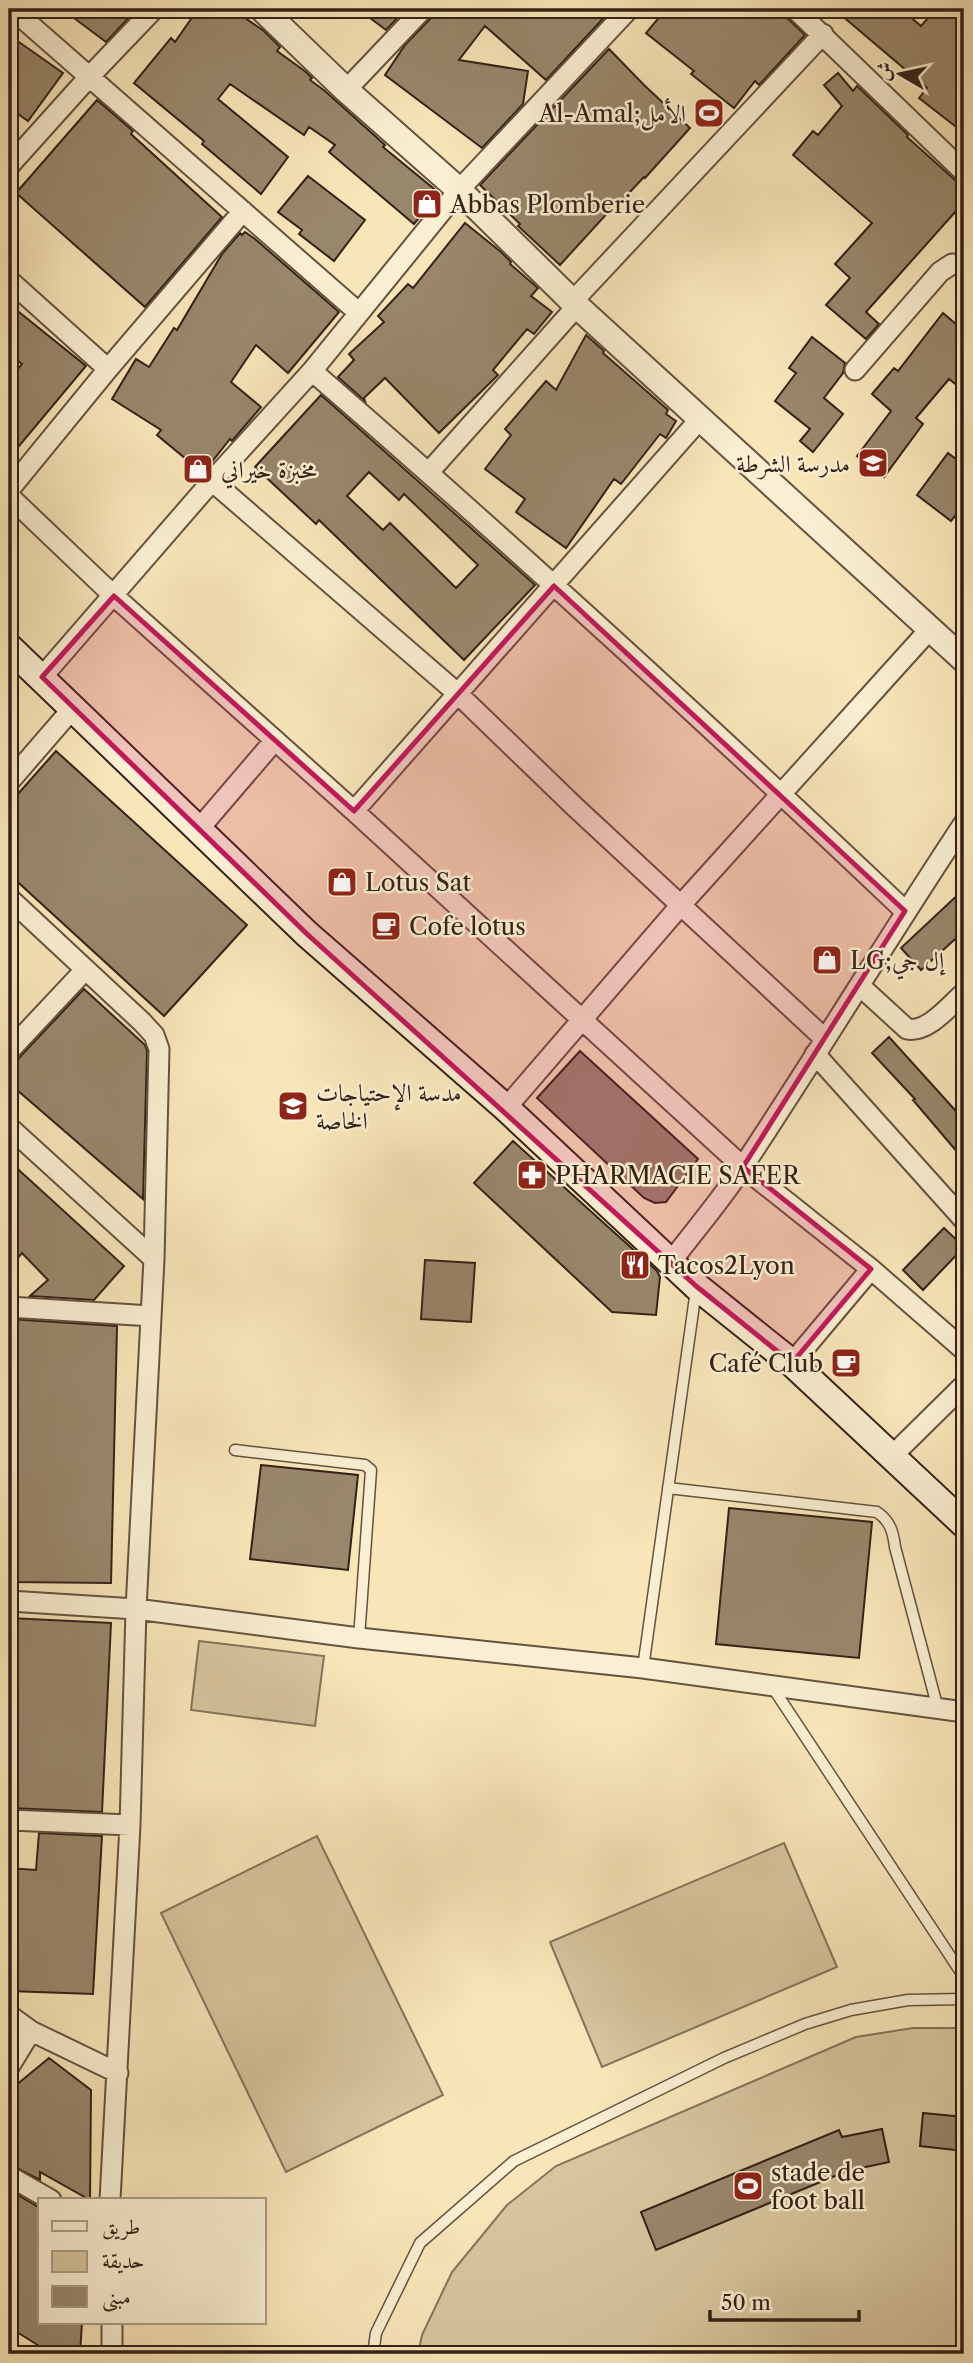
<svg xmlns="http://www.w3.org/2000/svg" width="973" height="2363" viewBox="0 0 973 2363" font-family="'Libre Caslon Text',Amiri,serif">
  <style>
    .green { fill: #d7c59e; stroke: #85735b; stroke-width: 2 }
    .building { fill: #99876c; stroke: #332118; stroke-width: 2; fill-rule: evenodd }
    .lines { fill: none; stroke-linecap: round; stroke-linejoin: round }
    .service-casing { stroke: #645240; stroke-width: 13 }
    .minor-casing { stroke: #645240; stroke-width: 23 }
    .tertiary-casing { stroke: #645240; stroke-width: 28 }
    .secondary-casing { stroke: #332118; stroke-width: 30 }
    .service { stroke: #faefd2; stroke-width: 10 }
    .minor { stroke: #faefd2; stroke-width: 19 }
    .tertiary { stroke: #faefd2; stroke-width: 24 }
    .secondary { stroke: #faefd2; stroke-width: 26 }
    .marked { fill: #c2185b; fill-opacity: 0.2; stroke: #c2185b; stroke-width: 5; stroke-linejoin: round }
    .labels { text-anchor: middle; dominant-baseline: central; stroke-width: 5; stroke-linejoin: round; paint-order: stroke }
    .poi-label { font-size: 24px; fill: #332118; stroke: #faefd2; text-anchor: start }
  </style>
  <rect width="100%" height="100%" fill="#f8e6b9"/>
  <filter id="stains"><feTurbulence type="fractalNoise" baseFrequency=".00286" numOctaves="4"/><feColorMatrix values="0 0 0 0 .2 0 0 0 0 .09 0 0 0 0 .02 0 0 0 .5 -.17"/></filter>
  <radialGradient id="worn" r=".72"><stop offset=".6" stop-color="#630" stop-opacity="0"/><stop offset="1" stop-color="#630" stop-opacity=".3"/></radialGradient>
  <path class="green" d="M199 1641 324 1656 315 1726 191 1710Z
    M317 1836 443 2095 286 2172 161 1913Z
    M784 1843 837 1967 602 2067 550 1942Z
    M913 2028H964V2354H418L422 2335 452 2272 507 2205 556 2166 856 2037Z"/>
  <path class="building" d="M62 9H137L106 42Z
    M198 9H232L264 31 280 47 277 51 306 72 312 78 310 80 325 91 385 145 383 147 439 193 414 224 329 152 335 145 309 127 304 135 230 84 218 99 288 157 261 194 202 144 204 141 134 83 171 38 175 42Z
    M358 9H406L386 30Z
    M435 9H451L462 17 467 10 466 9H612L546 80 485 26 459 60 528 71 523 104 482 148 385 75 405 45 432 17Z
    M666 9H783L787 18 805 35 759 85 755 81 734 108 691 74 694 71 646 33Z
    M834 9H901L921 26 936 9H964V133L919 98 927 88Z
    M9 35 63 73 28 121 18 114 9 125Z
    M609 49 644 85 690 128 645 178 644 177 613 210 612 208 560 265 518 226 520 224 480 185Z
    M838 73 853 91 857 86 908 135 907 137 956 181 964 184V202L866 312 879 324 866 339 826 305 850 278 835 264 872 223 793 155 813 131 818 135 842 106 824 85Z
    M97 100 133 131 131 134 222 217 145 307 16 193Z
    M308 176 365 220 334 261 299 234 302 230 278 212Z
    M465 223 501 252 511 262 510 264 538 288 531 296 552 312 534 334 527 329 493 370 498 375 439 433 385 378 364 398 365 401 338 377 354 360 349 354 384 322 378 316 408 284 413 288Z
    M245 232 255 239 339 312 288 373 256 345 231 382 261 407 232 441 230 439 203 473 157 435 161 430 112 399 136 359 149 367 174 328 177 330 222 254 240 233 242 235Z
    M9 304 86 366 9 458V380L22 364 9 354Z
    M943 313 964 331V391L949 379 916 418 923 424 884 477 857 456 891 411 872 394 894 368 898 371Z
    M586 335 604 351 603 353 668 410 666 414 676 421 666 438 660 434 621 484 614 479 566 548 516 512 525 499 485 469 511 435 505 429 546 381 556 390Z
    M812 337 845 363 843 373 824 398 843 414 813 452 800 441 810 429 775 401 796 373 789 368Z
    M321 395 535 585 464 660 319 520 316 524 255 467ZM369 472 399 500 404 494 478 565 456 588 390 523 383 530 347 496Z
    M948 453 964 465V504L951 521 917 495Z
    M56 751 247 925 164 1016 9 874V804Z
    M964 889V931L921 970 901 948Z
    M84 989 145 1045 147 1051 143 1199 9 1083V1065L18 1059Z
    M889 1037 964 1120V1160L913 1100 915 1099 872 1053Z
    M580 1051 698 1159 666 1202 655 1203 644 1198 537 1098Z
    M513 1141 657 1271 660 1277 656 1315 612 1312 474 1183Z
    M9 1161 124 1266 94 1300 30 1296 48 1280 22 1253 9 1268Z
    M944 1228 964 1247 923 1290 903 1270Z
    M425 1260 475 1263 471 1322 421 1319Z
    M9 1319 117 1326 111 1583 9 1582Z
    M261 1465 358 1475 348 1570 250 1559Z
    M729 1508 872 1522 859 1658 716 1644Z
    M9 1618 111 1623 102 1812 9 1808Z
    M39 1833 102 1836 93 1994 9 1991V1868L36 1870Z
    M49 2058 91 2090 90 2200 40 2172V2180L9 2164V2118L16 2105 9 2100V2091Z
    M923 2113 964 2117V2151L920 2146Z
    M882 2129 889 2162 847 2171 656 2250 641 2212 839 2130 842 2137Z
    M9 2190 40 2208V2323H82L80 2354H52L9 2327Z"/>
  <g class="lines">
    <g class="service-casing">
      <path id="service" d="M235 1450 365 1465 371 1470 359 1638
        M668 1488 877 1512C890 1521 893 1531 895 1547L938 1709
        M643 1668 696 1290
        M773 1688 964 1977
        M373 2354 376 2333 420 2243 514 2161 724 2058 805 2024 851 2010 908 2000 964 1999"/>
    </g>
    <g class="minor-casing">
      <path id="minor" d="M12 9 359 313
        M795 9 964 172
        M346 90 423 9
        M9 166 89 77 154 9
        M9 280 108 369
        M573 301 823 34
        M855 370 940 272 952 264 964 265
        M312 371C514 546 711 727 905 911
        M429 472 577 306
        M212 481 457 693 575 807 825 1039
        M9 490 108 369 243 211
        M9 496 114 596 354 811 743 1167 871 1269 964 1350
        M42 677 212 481 312 371 459 190 629 9
        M9 782 73 708
        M354 811 700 419
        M198 830 275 740
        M9 898 142 1022 154 1035 159 1049 154 1259 136 1609 130 1825 110 2200
        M860 986 907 1029C928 1033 949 1006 964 993
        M9 1051 84 971
        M815 1054 964 1220
        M506 1108 680 906 930 629
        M9 1127 154 1259
        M670 1263C695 1230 722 1199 744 1165 819 1052 889 936 964 823
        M9 1307 151 1316
        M792 1363 871 1269
        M892 1456 964 1385
        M9 1601 136 1609 359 1638 643 1668 964 1712
        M9 1820 130 1825
        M9 2015 31 2031 118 2073
        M9 2067 31 2031
        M9 2176 51 2200
        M112 2323V2354"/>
    </g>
    <g class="tertiary-casing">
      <path id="tertiary" d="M262 9 346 90 459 190 577 306 964 660"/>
    </g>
    <g class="secondary-casing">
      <path id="secondary" d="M9 647 307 934 506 1108 696 1286 792 1363 964 1524"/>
    </g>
    <use href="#service" class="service"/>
    <use href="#minor" class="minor"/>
    <use href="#tertiary" class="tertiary"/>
    <use href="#secondary" class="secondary"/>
  </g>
  <path class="marked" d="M554 586 905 911 743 1167 871 1269 792 1363 696 1286 307 934 42 677 114 596 354 811Z"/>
  <defs>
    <g id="stadium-square" transform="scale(1.575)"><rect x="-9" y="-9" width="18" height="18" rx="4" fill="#8f2418" stroke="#faefd2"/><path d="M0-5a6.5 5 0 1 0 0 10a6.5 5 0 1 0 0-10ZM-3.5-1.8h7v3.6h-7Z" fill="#fff"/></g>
    <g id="shop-square" transform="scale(1.575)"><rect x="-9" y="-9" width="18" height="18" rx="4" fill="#8f2418" stroke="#faefd2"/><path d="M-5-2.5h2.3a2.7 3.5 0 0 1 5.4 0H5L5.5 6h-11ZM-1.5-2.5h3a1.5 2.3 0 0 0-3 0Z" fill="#fff"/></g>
    <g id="university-square" transform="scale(1.575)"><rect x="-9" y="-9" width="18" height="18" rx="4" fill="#8f2418" stroke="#faefd2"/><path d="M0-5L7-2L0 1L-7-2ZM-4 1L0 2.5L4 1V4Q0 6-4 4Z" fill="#fff"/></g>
    <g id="cafe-square" transform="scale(1.575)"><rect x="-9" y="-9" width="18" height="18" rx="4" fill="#8f2418" stroke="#faefd2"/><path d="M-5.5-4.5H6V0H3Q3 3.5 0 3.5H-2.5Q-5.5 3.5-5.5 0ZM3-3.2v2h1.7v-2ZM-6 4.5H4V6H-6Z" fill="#fff"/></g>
    <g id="school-square" transform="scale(1.575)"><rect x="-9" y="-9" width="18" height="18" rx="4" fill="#8f2418" stroke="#faefd2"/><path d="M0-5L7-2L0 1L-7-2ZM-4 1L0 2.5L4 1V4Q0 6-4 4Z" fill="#fff"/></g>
    <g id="pharmacy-square" transform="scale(1.575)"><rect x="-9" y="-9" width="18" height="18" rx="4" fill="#8f2418" stroke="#faefd2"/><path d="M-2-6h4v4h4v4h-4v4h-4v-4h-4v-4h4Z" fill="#fff"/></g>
    <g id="restaurant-square" transform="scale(1.575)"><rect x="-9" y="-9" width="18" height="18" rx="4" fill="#8f2418" stroke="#faefd2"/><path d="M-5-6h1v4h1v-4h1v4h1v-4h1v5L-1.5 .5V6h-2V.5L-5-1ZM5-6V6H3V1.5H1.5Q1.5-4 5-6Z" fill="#fff"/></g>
  </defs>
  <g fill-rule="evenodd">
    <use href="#stadium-square" x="709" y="113"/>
    <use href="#shop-square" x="427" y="204"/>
    <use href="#university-square" x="873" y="463"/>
    <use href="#shop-square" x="198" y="469"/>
    <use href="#shop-square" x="342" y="882"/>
    <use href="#cafe-square" x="386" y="926"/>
    <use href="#shop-square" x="827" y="960"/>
    <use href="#school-square" x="293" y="1106"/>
    <use href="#pharmacy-square" x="532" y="1175"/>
    <use href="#restaurant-square" x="635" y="1265"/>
    <use href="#cafe-square" x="846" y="1363"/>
    <use href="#stadium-square" x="748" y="2186"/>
  </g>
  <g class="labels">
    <g class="poi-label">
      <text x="686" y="113" text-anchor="end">Al-Amal;الأمل</text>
      <text x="450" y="204">Abbas Plomberie</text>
      <text x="850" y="463" text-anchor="end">مدرسة الشرطة</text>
      <text x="221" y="469">مخبزة خيراني</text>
      <text x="365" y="882">Lotus Sat</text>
      <text x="409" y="926">Cofe lotus</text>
      <text x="850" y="960">LG;إل جي</text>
      <text x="316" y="1092">مدسة الإحتياجات<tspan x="316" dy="28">الخاصة</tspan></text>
      <text x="555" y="1175">PHARMACIE SAFER</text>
      <text x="658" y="1265">Tacos2Lyon</text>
      <text x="823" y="1363" text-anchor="end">Café Club</text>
      <text x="771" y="2172">stade de<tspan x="771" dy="28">foot ball</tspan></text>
    </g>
  </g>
  <rect width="973" height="2363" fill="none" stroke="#f8e6b9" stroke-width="35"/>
  <rect x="10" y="10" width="952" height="2342" fill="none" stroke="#332118" stroke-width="3.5"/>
  <rect x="18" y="18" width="938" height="2328" fill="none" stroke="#332118" stroke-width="2"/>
  <rect x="38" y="2198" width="228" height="126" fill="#faefd2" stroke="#aa9d88" stroke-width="2"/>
  <rect x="52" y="2221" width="35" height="10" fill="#faefd2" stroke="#aa9d88" stroke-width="2"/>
  <text x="102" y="2234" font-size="21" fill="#332118">طريق</text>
  <rect x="52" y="2251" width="35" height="21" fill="#d7c59e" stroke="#aa9d88" stroke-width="2"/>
  <text x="102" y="2268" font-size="21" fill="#332118">حديقة</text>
  <rect x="52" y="2286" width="35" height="21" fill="#99876c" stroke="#aa9d88" stroke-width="2"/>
  <text x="102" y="2304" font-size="21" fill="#332118">مبنى</text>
  <g transform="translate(900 74) rotate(279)" stroke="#faefd2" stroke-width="5" paint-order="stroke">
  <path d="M0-5L12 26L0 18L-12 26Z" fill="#332118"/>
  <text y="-10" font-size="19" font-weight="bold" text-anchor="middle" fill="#332118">ش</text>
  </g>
  <path d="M710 2310v10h149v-10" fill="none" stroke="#332118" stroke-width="3.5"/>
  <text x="721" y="2310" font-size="21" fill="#332118" stroke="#faefd2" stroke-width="5" paint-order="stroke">50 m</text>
  <rect width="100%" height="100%" filter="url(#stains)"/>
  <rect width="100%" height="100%" fill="url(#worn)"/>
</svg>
